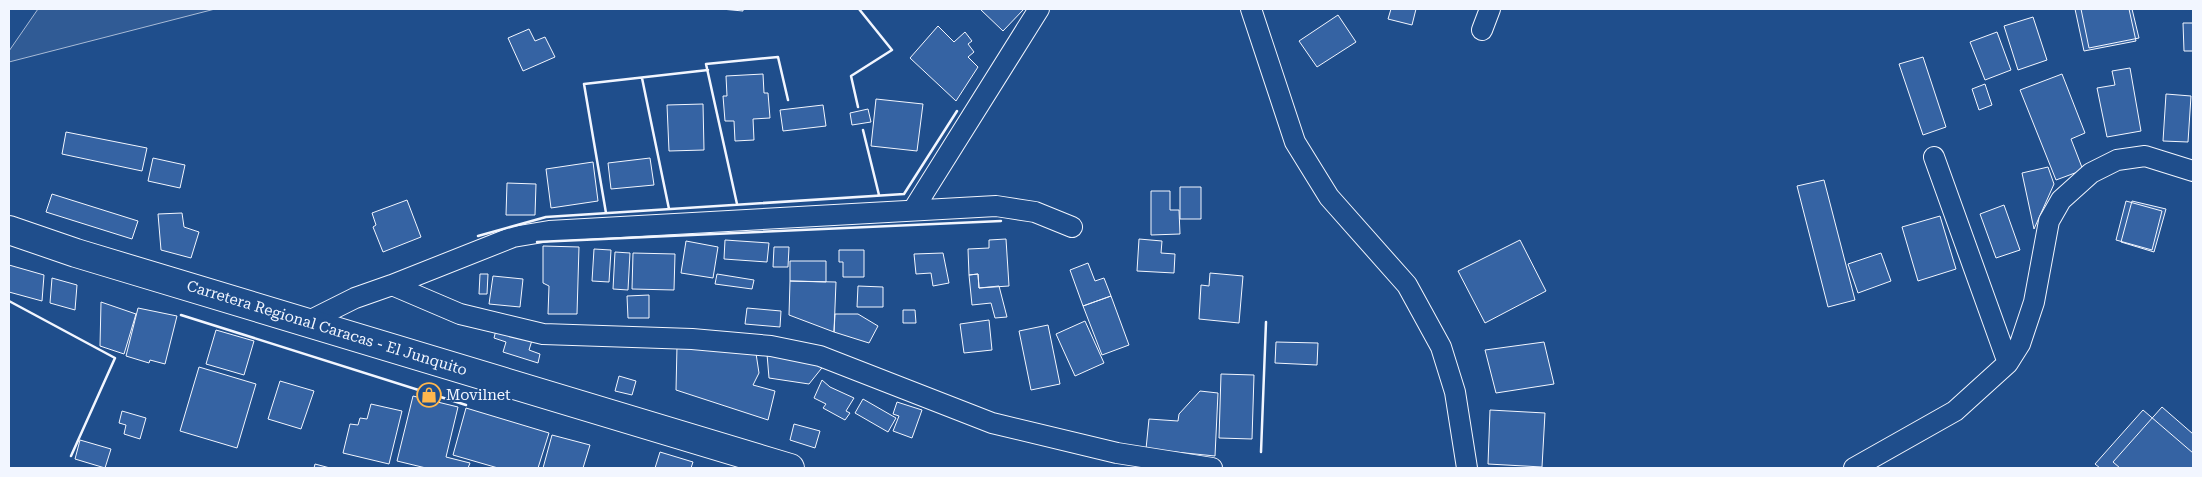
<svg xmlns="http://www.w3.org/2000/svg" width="2202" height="477" viewBox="0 0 2202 477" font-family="'Roboto Serif',serif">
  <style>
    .green { fill: #305b95; stroke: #a8bbd7 }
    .building { fill: #3563a3; stroke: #f2f6ff }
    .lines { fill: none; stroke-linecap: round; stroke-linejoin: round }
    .minor-casing { stroke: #f2f6ff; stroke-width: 22 }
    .primary-casing { stroke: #f2f6ff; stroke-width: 30 }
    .minor { stroke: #1f4e8c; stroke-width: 20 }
    .primary { stroke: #1f4e8c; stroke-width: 28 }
    .wall { stroke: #f2f6ff; stroke-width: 2.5 }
    .labels { text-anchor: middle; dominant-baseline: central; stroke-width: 4; stroke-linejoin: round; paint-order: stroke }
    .street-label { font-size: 15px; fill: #f2f6ff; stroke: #1f4e8c }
    .poi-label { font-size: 15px; fill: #f2f6ff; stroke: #1f4e8c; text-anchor: start }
  </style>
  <rect width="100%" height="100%" fill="#1f4e8c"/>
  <path class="green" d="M38 9H215L9 62V51Z"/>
  <path class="building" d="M721 9H743V11Z
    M980 9H1024L1003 31Z
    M1391 9H1416L1412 25 1388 19Z
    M2075 9H2129L2136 41 2084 51Z
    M2081 9H2132L2139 38 2089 48Z
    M1338 15 1356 42 1317 67 1299 41Z
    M2033 17 2047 60 2018 70 2004 26Z
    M2183 23H2193V64V51H2184Z
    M938 26 954 42 965 32 972 41 968 44 974 52 968 57 978 67 956 101 910 58Z
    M529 29 535 41 545 37 555 57 523 71 508 38Z
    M1997 32 2011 70 1985 80 1970 42Z
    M1923 57 1946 127 1923 135 1899 64Z
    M2130 68 2141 131 2107 137 2097 88 2115 85 2112 71Z
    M763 74 764 93H768L770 118 753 119 754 140 735 141 734 121H725L723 96H727L726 76Z
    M2062 74 2085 133 2071 139 2083 170 2056 180 2020 90Z
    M1985 84 1992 105 1979 110 1972 89Z
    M2166 94 2191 96 2188 142 2163 141Z
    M876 99 923 104 917 151 871 146Z
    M703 104 704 150 669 151 667 105Z
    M823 105 826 126 783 131 780 110Z
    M868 109 871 122 852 125 850 113Z
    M66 132 147 148 142 171 62 154Z
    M153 158 185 165 180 188 148 181Z
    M650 158 654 185 611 189 608 163Z
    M593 162 598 201 551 208 546 169Z
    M2048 167 2054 184 2034 229 2022 173Z
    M1824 180 1855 300 1828 307 1797 186Z
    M507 183 536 184 535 215H506Z
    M1180 187H1201V219H1180Z
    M1151 191H1170V210H1179L1180 234 1151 235Z
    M52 194 138 221 132 239 46 212Z
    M407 200 421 237 383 252 373 227 376 225 372 213Z
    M2126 201 2162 211 2152 250 2116 240Z
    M2132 201 2166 209 2154 252 2121 242Z
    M2004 205 2020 250 1996 258 1980 214Z
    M182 213 184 227 199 232 191 258 161 250 158 214Z
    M1940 216 1956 269 1918 281 1902 227Z
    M1006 239 1009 286 979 288 978 274 969 275 968 249 989 248V240Z
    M1139 239 1162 241 1161 253 1175 254 1174 273 1137 271Z
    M725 240 769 243 767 262 724 259Z
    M1520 240 1546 291 1485 323 1458 271Z
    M686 241 718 247 713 278 681 273Z
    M543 246 579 247 577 314H548L549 286 543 283Z
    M774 247H789L788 267H773Z
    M594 249 611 250 609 282 592 281Z
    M839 250H864V277H843V262H839Z
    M615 252 630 253 628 290 613 289Z
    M633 253 675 254 674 290 632 289Z
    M943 253 949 283 933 286 931 273 916 274 914 254Z
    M1881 253 1891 281 1858 293 1848 264Z
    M790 261H826V282L790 281Z
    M1088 263 1095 281 1104 278 1111 296 1083 306 1070 270Z
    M9 265 44 275 42 301 9 292Z
    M1210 273 1243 276 1239 323 1199 319 1201 285 1209 286Z
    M480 274H488L487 294H479Z
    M717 274 754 280 752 289 715 284Z
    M978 274 979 288 999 286 1007 317 995 318 991 303 972 305 969 275Z
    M493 276 523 279 520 307 489 304Z
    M52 278 77 285 75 310 50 303Z
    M790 281 836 282 834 332 789 315Z
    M858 286 883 287V307H857Z
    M649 295V318H628L627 296Z
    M1111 296 1129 345 1102 355 1083 306Z
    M101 302 136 314 124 354 100 346Z
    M138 308 177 316 165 364 150 360 149 363 126 356Z
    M747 308 781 311 780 327 745 324Z
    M903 310H915L916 323H903Z
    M835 314H858L878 326 869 343 834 332Z
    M989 320 992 350 964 353 960 324Z
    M1085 321 1104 363 1075 376 1056 334Z
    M1048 325 1060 384 1031 390 1019 331Z
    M497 326 533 337 529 350 540 354 538 363 503 352 506 342 494 338Z
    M216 330 254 341 244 375 206 364Z
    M1276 342 1318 343 1317 365 1275 363Z
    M1544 342 1554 384 1496 393 1485 350Z
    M677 346 755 347 759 373 753 385 775 391 768 420 676 390Z
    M767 354 825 364 809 384 769 378Z
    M199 367 256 384 237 448 180 431Z
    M1221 374 1254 375 1252 439 1219 438Z
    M619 376 636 381 632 395 615 391Z
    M822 380 830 387 854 398 846 411 850 413 845 420 823 408 826 404 814 398Z
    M280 381 314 391 301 429 268 419Z
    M1200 391 1218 393 1215 456 1146 449 1149 419 1178 421 1179 414Z
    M413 396 458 407 446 457 470 463 468 468H426L397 461Z
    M863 399 896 418 888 432 855 413Z
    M897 402 922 410 912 438 893 431 899 416 893 414Z
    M371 404 402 411 389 464 343 453 350 424 358 425 360 418 367 419Z
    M2162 407 2193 434V468H2120L2113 462Z
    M466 408 549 433 538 468H498L453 455Z
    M1490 410 1545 413 1542 467 1488 464Z
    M2143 410 2193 453V468H2100L2095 464Z
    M122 411 146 418 140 439 124 434 126 425 119 423Z
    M794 424 820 431 815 448 790 440Z
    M552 435 590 445 583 468H543Z
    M80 440 111 449 105 468 75 459Z
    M660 452 693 462 691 468H655Z
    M315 464 330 468H314Z"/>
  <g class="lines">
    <g class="minor-casing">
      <path id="minor" d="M1251 9 1295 142 1329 197 1407 285 1441 347 1455 392 1467 468
        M1482 30 1490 9
        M1934 157 2008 363
        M913 210 1039 9
        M392 285 513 237 549 231 996 206 1035 212 1072 227
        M307 322 355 298 392 285 460 314 543 334 692 339 771 346 820 356 992 423 1117 453 1212 468
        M1854 468 1955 411 2008 363 2020 344 2034 302 2049 221 2061 200 2091 173 2117 160 2145 156 2193 171"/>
    </g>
    <g class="primary-casing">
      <path id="primary" d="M9 230 76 253 790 468"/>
    </g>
    <use href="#minor" class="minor"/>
    <use href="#primary" class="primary"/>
    <path class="wall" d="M642 78 669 209
      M858 107 851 76 892 50 859 9
      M863 130 879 195
      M737 204 706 64 778 57 788 100
      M606 213 584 84 708 70
      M478 236 546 217 904 194 957 111
      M537 242 1001 221
      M9 301 115 358 71 456
      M181 315 466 405
      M1261 452 1266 322"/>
  </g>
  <defs>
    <g id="shop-ring" transform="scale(1.25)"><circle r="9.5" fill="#1f4e8c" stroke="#ffb74d" stroke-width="1.5"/><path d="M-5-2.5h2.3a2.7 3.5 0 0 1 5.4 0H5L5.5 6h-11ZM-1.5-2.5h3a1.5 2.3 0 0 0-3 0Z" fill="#ffb74d"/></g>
  </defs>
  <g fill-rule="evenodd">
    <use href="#shop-ring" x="429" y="395"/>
  </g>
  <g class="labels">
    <g class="street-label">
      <text transform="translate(327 328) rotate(17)">Carretera Regional Caracas - El Junquito</text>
    </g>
    <g class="poi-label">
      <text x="446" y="395">Movilnet</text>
    </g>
  </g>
  <rect width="2202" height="477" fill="none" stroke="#f2f6ff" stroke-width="20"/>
</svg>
